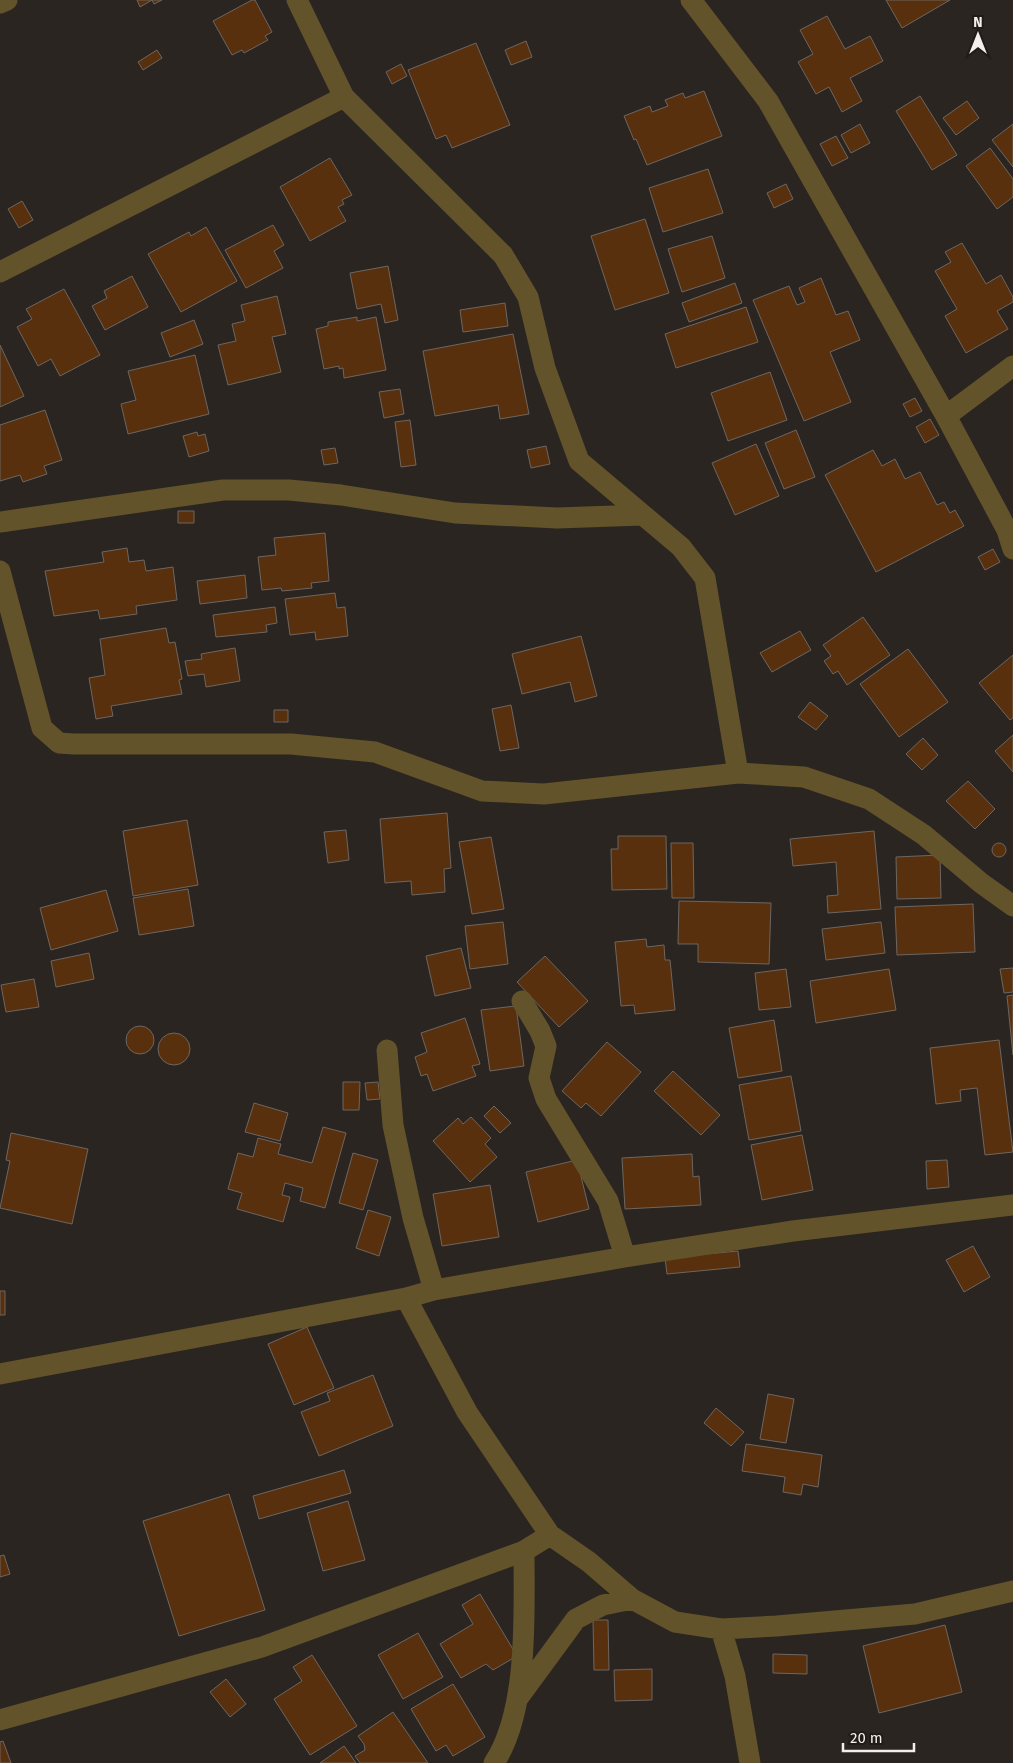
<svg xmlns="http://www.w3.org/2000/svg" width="1013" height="1763" viewBox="0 0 1013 1763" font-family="'Fira Sans',sans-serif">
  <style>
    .building { fill: #59300d; stroke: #6d6661 }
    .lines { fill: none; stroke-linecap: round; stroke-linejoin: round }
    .minor { stroke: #62532b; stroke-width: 21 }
  </style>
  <rect width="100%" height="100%" fill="#2b2521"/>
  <path class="building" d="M137 0H162L154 4 152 0 140 7Z
    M252 0H255L272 32 265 36 268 40 244 53 242 50 232 55 213 21Z
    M886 0H950L902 28Z
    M827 16 845 49 870 36 883 61 850 78 862 101 842 112 829 87 816 94 798 62 813 54 800 30Z
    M526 41 532 57 511 65 505 50Z
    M476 43 510 125 452 148 446 135 436 139 408 70Z
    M157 50 162 58 143 70 138 62Z
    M401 64 407 76 392 84 386 72Z
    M704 91 722 136 647 165 636 139 634 140 624 116 650 106 652 112 668 106 665 100 683 93 685 98Z
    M920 96 957 155 932 170 896 111Z
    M967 101 979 118 956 135 943 118Z
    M860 124 870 143 851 153 841 135Z
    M1013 124V167L992 140Z
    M836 136 848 158 832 166 820 144Z
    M990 148 1013 179V197L997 209 966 166Z
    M330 158 352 195 342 200 344 204 338 207 346 221 310 241 280 187Z
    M708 169 723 213 663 232 649 188Z
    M786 184 793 199 774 208 767 193Z
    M22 201 33 220 19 228 8 209Z
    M645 219 669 293 615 310 591 236Z
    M273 225 284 245 274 251 283 268 246 288 225 250Z
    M206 227 237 281 181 312 148 254 189 232 191 236Z
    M712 236 725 278 682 292 668 249Z
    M962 243 986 284 1001 275 1013 297V302L997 311 1008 329 966 353 945 316 957 309 935 271 951 262 945 252Z
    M388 266 398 320 385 323 381 304 357 309 350 273Z
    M132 276 148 307 105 330 92 306 107 298 104 291Z
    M821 278 836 315 848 311 860 340 830 352 851 402 804 421 753 300 789 286 797 305 805 302 799 288Z
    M735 283 742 303 689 322 682 303Z
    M64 289 100 355 60 376 51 359 38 366 17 327 32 319 26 309Z
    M277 296 286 334 272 337 281 372 228 385 218 345 236 341 232 324 245 321 241 305Z
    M505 303 508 326 463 332 460 310Z
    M746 307 758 342 676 368 665 334Z
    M357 317V321L376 317 386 370 344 378 343 368 339 369V366L324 369 316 329 328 326V322Z
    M194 320 203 344 170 357 161 333Z
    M513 334 529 414 500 419 498 405 435 416 423 351Z
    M0 345 24 396 0 407Z
    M195 355 209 414 128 434 121 404 136 400 128 371Z
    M770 372 787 420 728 441 711 393Z
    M400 389 404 414 384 418 379 392Z
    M915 398 922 411 910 417 903 404Z
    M45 410 62 460 44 466 47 474 23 482 20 475 0 481V425Z
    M930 419 939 435 925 443 916 427Z
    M410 420 416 465 401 467 395 422Z
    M796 430 815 477 784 489 765 443Z
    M197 432 198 436 205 434 209 451 189 457 183 436Z
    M756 444 779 496 735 515 712 463Z
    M546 446 550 464 531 468 527 450Z
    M335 448 338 463 324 465 321 450Z
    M873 450 882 466 895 459 905 479 920 472 937 505 944 502 950 513 955 510 964 526 876 572 825 475Z
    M178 511H194V523H178Z
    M325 533 329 581 311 583 312 588 282 591 281 588 262 590 258 557 276 555 274 538Z
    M127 548 129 562 144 560 146 571 173 567 177 600 136 606 137 614 100 619 98 610 54 616 45 571 104 562 102 552Z
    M993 549 1000 562 985 570 978 557Z
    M245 575 247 598 200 604 197 581Z
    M335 593 337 608 345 607 348 636 316 640 315 632 290 635 285 599Z
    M275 607 277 623 266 625 267 632 216 637 213 615Z
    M863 617 890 655 847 685 838 671 833 674 824 661 831 656 823 645Z
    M166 628 169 643 175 642 182 679 179 680 182 694 111 706 113 716 96 719 89 678 105 675 100 639Z
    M800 631 811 650 772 672 760 653Z
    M581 636 597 696 575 702 570 682 522 694 512 654Z
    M235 648 240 681 206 687 204 674 188 676 185 661 202 659 201 654Z
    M908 649 948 702 899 737 860 684Z
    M1013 655V718L1010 720 979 683Z
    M810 702 828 716 816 730 798 717Z
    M511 705 519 748 500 751 492 709Z
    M274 710H288V722H274Z
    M1013 735V772L995 751Z
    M923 738 938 755 922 770 906 754Z
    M968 781 995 809 975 829 946 801Z
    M447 813 451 868 444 869 445 892 412 895 411 881 385 883 380 819Z
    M187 820 198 885 133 896 123 831Z
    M346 830 349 860 328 863 324 832Z
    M874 831 881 909 828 913 827 896 838 895 836 862 793 866 790 839Z
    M618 836H666L667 889 612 890 611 849H618Z
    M491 837 504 909 472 914 459 842Z
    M671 843H693L694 898H672Z
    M992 850a7 7 0 1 1 14 0a7 7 0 1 1-14 0Z
    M940 855 941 898 897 899 896 857Z
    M188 889 194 926 139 935 133 898Z
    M106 890 118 931 51 950 40 908Z
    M679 901 771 903 769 964 698 962V944H678Z
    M973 904 975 952 897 955 895 907Z
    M503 922 508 964 470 969 465 926Z
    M881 922 885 953 826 960 822 929Z
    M646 939 647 947 664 945 665 960H670L675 1010 635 1014 634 1005 621 1006 615 942Z
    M461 948 471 988 435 996 426 956Z
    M89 953 94 979 56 987 51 961Z
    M545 956 588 1001 559 1027 517 982Z
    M1013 968V992L1004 993 1000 969Z
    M786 969 791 1007 759 1010 755 973Z
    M889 969 896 1010 816 1023 810 981Z
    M34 979 39 1007 6 1012 1 985Z
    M1013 995V1055L1007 996Z
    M516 1006 524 1066 490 1071 481 1010Z
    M465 1018 480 1064 472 1066 476 1076 433 1091 427 1074 421 1076 415 1057 427 1052 421 1033Z
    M774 1020 782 1071 738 1078 729 1028Z
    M126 1040a14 14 0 1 1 28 0a14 14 0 1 1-28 0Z
    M158 1049a16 16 0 1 1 32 0a16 16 0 1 1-32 0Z
    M999 1040 1013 1152 985 1155 977 1088 960 1090 961 1101 936 1104 930 1048Z
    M607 1042 641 1072 601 1116 586 1103 581 1108 562 1091Z
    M673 1071 720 1115 701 1135 654 1091Z
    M791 1076 801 1131 749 1140 739 1085Z
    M343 1082H360L359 1110H343Z
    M378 1082 380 1099 367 1100 365 1083Z
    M254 1103 288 1113 280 1141 245 1132Z
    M494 1106 511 1123 500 1133 484 1116Z
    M471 1117 491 1138 485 1144 497 1157 470 1182 433 1141 458 1118 463 1124Z
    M323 1127 346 1133 325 1208 300 1201 303 1188 285 1183 282 1195 290 1197 283 1222 237 1209 242 1193 228 1189 238 1153 253 1157 258 1138 281 1144 278 1154 312 1163Z
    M11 1133 88 1149 72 1224 0 1208 10 1161 6 1160Z
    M802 1135 813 1190 762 1200 751 1145Z
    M353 1153 378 1160 363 1210 339 1203Z
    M692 1154 693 1177 699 1176 701 1205 625 1209 622 1158Z
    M577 1160 589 1209 538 1222 526 1172Z
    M947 1160 949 1187 927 1189 926 1161Z
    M490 1185 499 1237 442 1246 433 1194Z
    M368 1210 391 1217 379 1256 356 1248Z
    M973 1246 990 1277 964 1292 946 1260Z
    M738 1251 740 1267 667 1274 665 1258Z
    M0 1291H5V1315H0Z
    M307 1327 334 1388 294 1405 268 1344Z
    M373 1375 393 1426 319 1456 301 1412 330 1401 327 1393Z
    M768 1394 794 1399 786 1443 760 1439Z
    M716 1408 744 1432 731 1446 704 1423Z
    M746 1444 822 1455 818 1487 803 1484 801 1495 783 1492 785 1477 742 1471Z
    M344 1470 351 1493 259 1519 253 1496Z
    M229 1494 265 1610 179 1636 143 1521Z
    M348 1501 365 1560 323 1571 307 1513Z
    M4 1555 10 1574 0 1577V1556Z
    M480 1594 517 1656 493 1670 486 1664 461 1678 440 1644 473 1624 462 1605Z
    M593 1620H608L609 1670H594Z
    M945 1625 962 1692 879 1713 863 1646Z
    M418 1633 443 1677 403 1699 378 1655Z
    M773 1654 807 1655V1674L773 1673Z
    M312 1655 357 1726 310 1755 274 1699 302 1681 293 1667Z
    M652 1669V1700L615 1701 614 1670Z
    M226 1679 246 1704 230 1717 210 1692Z
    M453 1684 485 1737 453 1756 446 1745 436 1751 411 1709Z
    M393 1712 428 1763H360L355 1756 365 1750 364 1744 358 1736Z
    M3 1741 11 1763H0V1742Z
    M344 1746 356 1763H320Z"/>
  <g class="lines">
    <path class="minor" d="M297 0 344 97 503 255 528 297 545 368 579 461 643 515
      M691 0 768 101 946 416 1007 530 1013 549
      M0 3 7 0
      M0 272 344 97
      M946 416 1013 366
      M0 522 223 490H289L341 495 455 513 557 518 643 515 681 547 705 578 738 773
      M0 571 42 728 59 743 74 744H291L375 752 482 791 544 794 738 773 804 777 869 799 924 835 981 883 1013 906
      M522 1001 540 1031 546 1046 539 1078 546 1099 608 1201 625 1257
      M387 1050 393 1125 413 1218 434 1290
      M406 1298 467 1412 550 1535 589 1562 632 1599 675 1622 721 1629 777 1626 915 1614 1013 1591
      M0 1374 406 1298 434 1290 625 1257 793 1231 1013 1205
      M721 1629 735 1676 750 1763
      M518 1698 576 1619 603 1605 632 1599
      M0 1720 262 1647 524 1551 550 1535
      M494 1763C529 1710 524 1613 524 1551"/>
  </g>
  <g transform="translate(978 35)" stroke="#211b17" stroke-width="4" paint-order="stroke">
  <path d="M0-4L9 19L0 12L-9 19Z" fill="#f2eeec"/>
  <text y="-8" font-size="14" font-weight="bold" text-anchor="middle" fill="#f2eeec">N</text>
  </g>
  <path d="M843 1743v8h71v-8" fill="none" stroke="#f2eeec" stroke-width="2.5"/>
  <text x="850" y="1743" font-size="15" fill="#f2eeec" stroke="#211b17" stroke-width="4" paint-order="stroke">20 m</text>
</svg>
